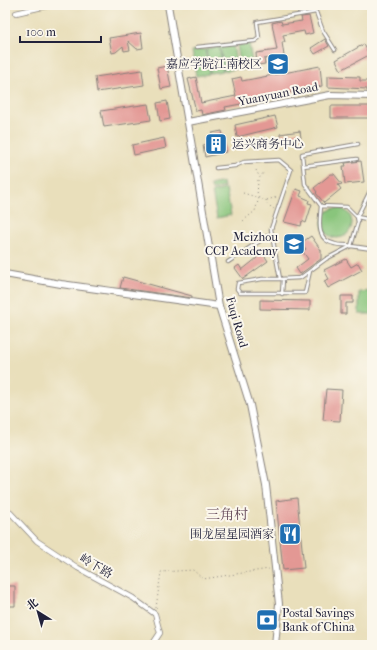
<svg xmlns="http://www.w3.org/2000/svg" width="377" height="650" viewBox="0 0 377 650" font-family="'IM FELL French Canon','Noto Serif SC',serif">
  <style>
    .green { fill: #89c57b; stroke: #56745b }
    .building { fill: #e39894 }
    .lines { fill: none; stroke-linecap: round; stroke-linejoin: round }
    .lane-casing { stroke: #86807b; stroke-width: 4.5 }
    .street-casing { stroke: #86807b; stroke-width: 6 }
    .secondary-casing { stroke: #86807b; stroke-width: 8 }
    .path { stroke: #86807b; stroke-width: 1; stroke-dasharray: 1 3; stroke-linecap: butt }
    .lane { stroke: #fff; stroke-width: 2.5 }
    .street { stroke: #fff; stroke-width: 4.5 }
    .secondary { stroke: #fff; stroke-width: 6 }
    .labels { text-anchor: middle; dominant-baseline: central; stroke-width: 4; stroke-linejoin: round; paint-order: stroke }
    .poi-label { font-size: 12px; fill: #22223b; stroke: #fbf7ec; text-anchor: end }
    .street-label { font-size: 12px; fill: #22223b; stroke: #fbf7ec }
    .quarter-label { font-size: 14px; fill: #664b5a; stroke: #fbf7ec }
  </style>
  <rect width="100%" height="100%" fill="#fbf7ec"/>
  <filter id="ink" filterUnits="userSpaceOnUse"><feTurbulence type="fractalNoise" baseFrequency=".025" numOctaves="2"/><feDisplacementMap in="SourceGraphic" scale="8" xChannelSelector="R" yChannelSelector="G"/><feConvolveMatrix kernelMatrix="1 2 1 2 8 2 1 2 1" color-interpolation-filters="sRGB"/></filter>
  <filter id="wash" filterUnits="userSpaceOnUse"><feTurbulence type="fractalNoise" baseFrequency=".012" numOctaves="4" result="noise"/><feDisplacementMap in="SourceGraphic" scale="16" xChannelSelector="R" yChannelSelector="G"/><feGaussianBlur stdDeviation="0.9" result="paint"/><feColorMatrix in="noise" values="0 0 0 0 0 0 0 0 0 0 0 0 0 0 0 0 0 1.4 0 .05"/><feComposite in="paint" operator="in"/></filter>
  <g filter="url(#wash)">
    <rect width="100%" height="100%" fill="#e9dfbb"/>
    <path class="green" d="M249 43 253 68 241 70 237 45Z
      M233 44 237 69 224 71 220 46Z
      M219 46 223 71 210 73 206 49Z
      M205 49 209 74 196 76 192 51Z
      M223 182 224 187 212 190 210 185Z
      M226 189 231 215 217 218 212 192Z
      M322 223a15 15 0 1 1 30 0a15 15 0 1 1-30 0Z
      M372 291V314H359V292Z"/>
    <g id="blocks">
      <path class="building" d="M309 16 313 33 305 35 304 31 283 35 285 42H282L284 56 264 59 265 64 257 65 256 53 277 50 272 23 281 21 282 24 302 21 301 17Z
        M141 33 143 48 137 49 128 41 130 50 124 51 123 46 116 52 112 53 109 38Z
        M325 39 329 46 315 54 311 48Z
        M364 44 369 55 341 70 336 60Z
        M167 66 171 87 161 89 157 68Z
        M320 66 322 86 257 99V101L225 107 226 110 202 115 201 110 196 111 188 79 196 77 201 103 236 96 232 79 241 77 242 81Z
        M142 70 144 85 97 92 95 77Z
        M328 76 360 77V81H372V91H367V89L328 87Z
        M167 101 170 119 160 121 157 103Z
        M148 104 151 120 104 127 101 111Z
        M331 106H372V118H331Z
        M275 116 278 127 237 137 235 125Z
        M222 131 226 152 205 157 203 145 214 143 212 133Z
        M300 131 301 138 281 142 280 134Z
        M164 138 166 148 134 155 132 145Z
        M361 161 364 182 345 184 343 166H346L345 163Z
        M331 174H334L342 184 338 185 341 189 324 203 316 193 317 192 314 188Z
        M296 189 302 191 300 196 309 200 308 203 312 204 306 223 302 221 301 226 284 222Z
        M311 236 321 250V259L300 274 296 268 308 259 303 252 306 249 301 243Z
        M262 252 268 261 243 279 235 268 239 265 242 270 257 258 256 256Z
        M346 259 351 267 358 263 362 270 328 288 324 281 329 279 324 270Z
        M123 277 192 296V298L120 288Z
        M341 296H353V303H346V314H341Z
        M260 300 310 301V310L260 309Z
        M326 389 342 390 340 421 323 420Z
        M297 498 304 568 283 570 276 501Z
        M5 586H15V606H5Z"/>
    </g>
  </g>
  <g filter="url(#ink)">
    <use href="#blocks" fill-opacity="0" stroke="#86807b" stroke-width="1"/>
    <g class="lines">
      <g class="lane-casing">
        <path id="lane" d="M197 47 255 41 259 38 257 22 316 12 323 31 335 50
          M358 144 302 154 305 184 321 206 347 207 357 217 372 220
          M303 166 357 159
          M216 168 235 166 244 162 279 160 291 170 271 229 280 279 300 278 326 259 351 246 372 249
          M321 206C320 221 315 240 335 244 340 246 345 244 351 246L358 222 357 217 372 187
          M228 262 272 233
          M280 279H262L238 283 237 289 240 293H305L310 271
          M282 294 283 279"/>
      </g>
      <g class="street-casing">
        <path id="street" d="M16 13 51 5
          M5 507 37 541 78 568 133 598 155 614 160 633 152 645"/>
      </g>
      <g class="secondary-casing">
        <path id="secondary" d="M168 5 219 306 250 405 266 485 279 604 275 645
          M188 122 330 95 372 96
          M5 274 61 284 219 306"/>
      </g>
      <path class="path" d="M256 170 259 176
        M243 193 266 200 267 204 274 209
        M257 197 258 180 264 172
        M267 200 277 197
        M243 221 255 211 259 198
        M156 608 161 572 193 570 203 579 269 569"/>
      <use href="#lane" class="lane"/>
      <use href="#street" class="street"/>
      <use href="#secondary" class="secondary"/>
    </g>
  </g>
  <defs>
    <g id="university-square" transform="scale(1.15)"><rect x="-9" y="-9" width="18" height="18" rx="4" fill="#1f6fb2" stroke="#fbf7ec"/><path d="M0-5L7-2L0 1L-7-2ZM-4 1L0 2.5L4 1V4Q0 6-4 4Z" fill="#fff"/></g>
    <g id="building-square" transform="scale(1.15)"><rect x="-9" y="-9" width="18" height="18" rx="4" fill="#1f6fb2" stroke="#fbf7ec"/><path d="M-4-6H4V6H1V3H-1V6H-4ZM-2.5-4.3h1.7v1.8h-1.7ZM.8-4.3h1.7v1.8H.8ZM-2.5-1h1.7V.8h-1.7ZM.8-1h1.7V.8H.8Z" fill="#fff"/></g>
    <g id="restaurant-square" transform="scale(1.15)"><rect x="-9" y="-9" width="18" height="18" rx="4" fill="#1f6fb2" stroke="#fbf7ec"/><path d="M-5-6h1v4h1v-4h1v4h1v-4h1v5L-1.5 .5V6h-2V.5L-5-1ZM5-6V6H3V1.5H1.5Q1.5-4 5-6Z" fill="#fff"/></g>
    <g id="bank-square" transform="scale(1.15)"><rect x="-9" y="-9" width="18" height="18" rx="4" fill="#1f6fb2" stroke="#fbf7ec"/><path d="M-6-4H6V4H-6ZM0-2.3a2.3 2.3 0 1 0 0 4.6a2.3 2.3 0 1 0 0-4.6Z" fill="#fff"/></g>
  </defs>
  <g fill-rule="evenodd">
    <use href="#university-square" x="278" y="64"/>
    <use href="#building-square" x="216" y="144"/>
    <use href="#university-square" x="294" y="244"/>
    <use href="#restaurant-square" x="290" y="534"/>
    <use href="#bank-square" x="267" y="620"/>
  </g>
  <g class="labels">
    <g class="poi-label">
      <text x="262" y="64">嘉应学院江南校区</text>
      <text x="232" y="144" text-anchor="start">运兴商务中心</text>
      <text x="278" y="237">Meizhou<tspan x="278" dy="14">CCP Academy</tspan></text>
      <text x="274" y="534">围龙屋星园酒家</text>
      <text x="282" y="613" text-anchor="start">Postal Savings<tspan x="282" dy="14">Bank of China</tspan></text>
    </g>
    <g class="street-label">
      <text transform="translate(278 94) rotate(-11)">Yuanyuan Road</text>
      <text transform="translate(237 322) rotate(74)">Fuqi Road</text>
      <text transform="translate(96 566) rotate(30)">岭下路</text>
    </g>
    <g class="quarter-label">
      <text x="227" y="514">三角村</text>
    </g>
  </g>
  <rect width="377" height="650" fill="none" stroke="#fbf7ec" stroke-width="20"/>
  <g transform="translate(38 612) rotate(323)" stroke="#fbf7ec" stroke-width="3" paint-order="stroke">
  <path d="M0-3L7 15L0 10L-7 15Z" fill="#22223b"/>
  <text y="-6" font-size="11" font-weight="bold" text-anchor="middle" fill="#22223b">北</text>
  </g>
  <path d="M20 36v6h81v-6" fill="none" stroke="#22223b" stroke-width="2"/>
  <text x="26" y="36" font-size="12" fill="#22223b" stroke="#fbf7ec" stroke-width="3" paint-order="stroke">100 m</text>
</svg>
